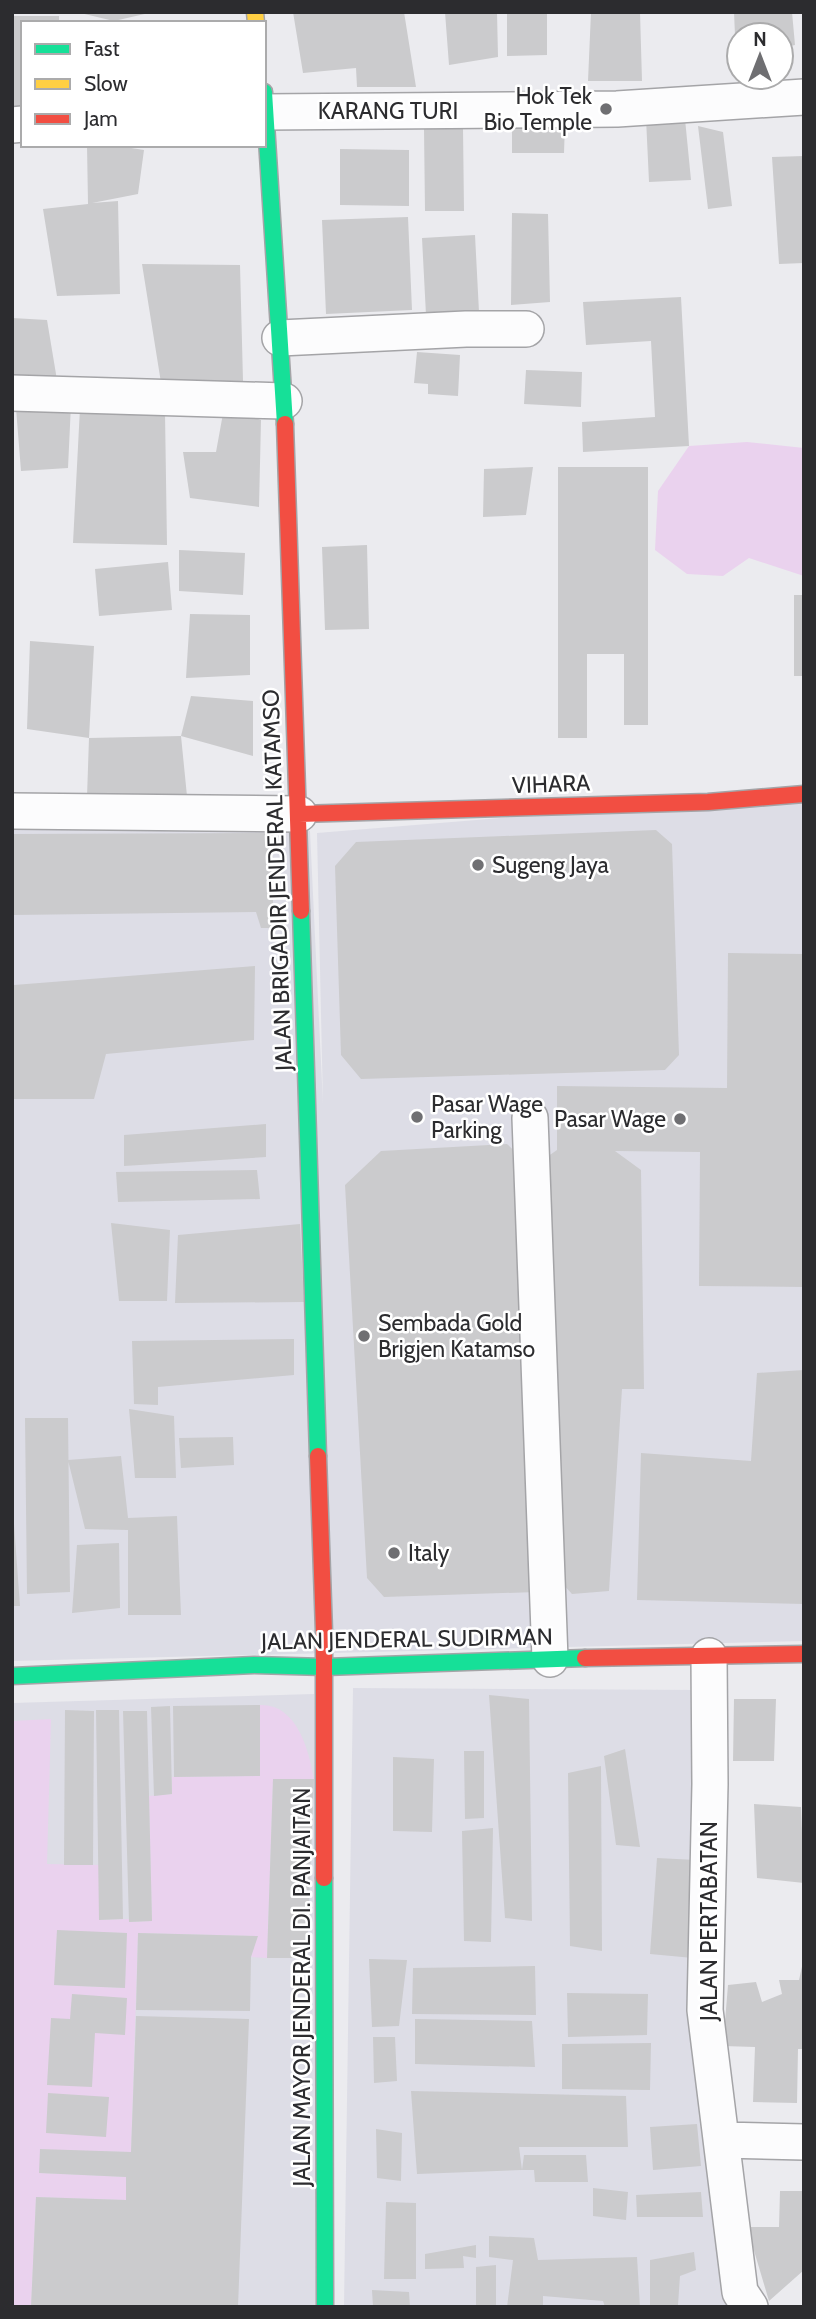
<svg xmlns="http://www.w3.org/2000/svg" width="816" height="2319" viewBox="0 0 816 2319" font-family="Cabin,sans-serif">
  <style>
    .built { fill: #dddde6 }
    .green { fill: #ead2ee; fill-rule: evenodd }
    .building { fill: #cbcbcd }
    .lines { fill: none; stroke-linecap: round; stroke-linejoin: round }
    .street-casing { stroke: #a4a4a7; stroke-width: 38 }
    .fast-casing { stroke: #a4a4a7; stroke-width: 19 }
    .slow-casing { stroke: #a4a4a7; stroke-width: 19 }
    .jam-casing { stroke: #a4a4a7; stroke-width: 19 }
    .street { stroke: #fcfcfd; stroke-width: 35 }
    .fast { stroke: #16e098; stroke-width: 16 }
    .slow { stroke: #ffcf43; stroke-width: 16 }
    .jam { stroke: #f24e42; stroke-width: 16 }
    .poi-dot { fill: #6f6f72; stroke: #fff; stroke-width: 2.5 }
    .labels { text-anchor: middle; dominant-baseline: central; stroke-width: 5; stroke-linejoin: round; paint-order: stroke }
    .poi-label { font-size: 23px; fill: #2c2c2f; stroke: #fff; text-anchor: start }
    .street-label { font-size: 23px; fill: #2c2c2f; stroke: #fff }
  </style>
  <rect width="100%" height="100%" fill="#ebebef"/>
  <path class="built" d="M804 793V1641L12 1661V817L310 831 323 1104 317 833Z
    M353 1688 702 1690 704 2011 748 2307H344Z
    M314 1694 320 2307H12V1703Z"/>
  <path class="green" d="M747 442 804 448V576L749 558 723 576 687 574 655 550 658 491 689 446Z
    M260 1705C297 1704 309 1750 314 1779L273 1780 267 1958 251 1957 257 1936 138 1933 131 2152 40 2150V2173L126 2177V2200L36 2197 31 2307H12V1721L51 1719 47 1864 99 1865 100 1920 129 1919V1922L152 1921 149 1796 172 1794V1777L260 1776ZM57 1931 126 1933 125 1988 55 1985Z"/>
  <path class="building" d="M76 12H149V13L114 21Z
    M293 12H404L416 87H357L356 68 303 73Z
    M445 12H497L498 57 449 65Z
    M507 12H547V55L507 56Z
    M591 12H640L642 81H588Z
    M734 12H792L795 45 781 48V35H739V58L736 59Z
    M12 16H59V23H23V107L12 109Z
    M646 118 685 119 691 180 649 182Z
    M512 122 565 123 564 153H512Z
    M698 126 723 132 732 206 708 209Z
    M463 128 464 211H425L424 129Z
    M87 145H112L144 150 138 194 92 203 118 201 120 294 57 296 43 209 88 204Z
    M340 149 409 150V206L340 205Z
    M804 156V263L779 264 772 157Z
    M512 213 548 214 550 302 511 305Z
    M408 217 412 310 326 314 322 220Z
    M475 235 479 312 426 315 422 238Z
    M142 264 240 265 243 381 162 389Z
    M681 297 689 446 583 452 582 422 655 417 651 341 586 345 583 302Z
    M12 318 47 320 57 380H12Z
    M417 352 460 355 458 396 428 394V384L414 383Z
    M526 370 582 372 581 407 524 404Z
    M71 404 68 468 21 471 16 408Z
    M80 408 165 413 167 545 73 543Z
    M224 408 261 420 259 507 190 498 183 452H216Z
    M533 467 526 515 483 517 484 469Z
    M558 467H648V725H624V654H587V738H558Z
    M367 545 369 629 325 630 322 547Z
    M179 550 245 553 243 595 179 591Z
    M168 562 172 610 99 616 95 569Z
    M794 595H804V676H794Z
    M190 614 250 615V675L186 678Z
    M30 641 94 646 89 738 181 736 191 696 253 701V756L181 736 188 806 87 797 89 738 27 729Z
    M656 830 672 844 679 1055 665 1070 361 1079 341 1055 335 866 356 842Z
    M273 833V928H261L256 912 12 915V834Z
    M728 953 804 954V1287L699 1286 700 1152 615 1151 641 1170 644 1389H622L609 1591 572 1594 550 1570 537 1164 557 1150V1086L727 1088Z
    M255 966 254 1040 106 1054 94 1099H13L14 985Z
    M266 1124V1157L124 1166V1135Z
    M507 1144 524 1160 536 1592 384 1597 367 1578 345 1185 381 1151Z
    M257 1170 260 1199 118 1202 116 1172Z
    M111 1223 170 1230 167 1301H119Z
    M300 1224 304 1302 175 1303 178 1235Z
    M294 1339V1375L158 1387V1405L134 1404 132 1341Z
    M804 1370V1604L637 1600 641 1453 751 1461 757 1373Z
    M129 1409 174 1416 176 1478H135Z
    M25 1418H68L70 1592 27 1594Z
    M233 1437 234 1465 181 1468 179 1438Z
    M121 1456 128 1518 177 1516 181 1615H128V1530L85 1529 68 1460Z
    M12 1524H14L20 1606H12Z
    M119 1543 120 1608 72 1613 77 1545Z
    M489 1695 529 1699 532 1921 505 1918Z
    M734 1699H776L774 1761H733Z
    M260 1705V1776L174 1777 173 1706Z
    M170 1706 172 1794 154 1796 151 1707Z
    M65 1710 94 1711 93 1865H64Z
    M96 1710H119L123 1919 99 1920Z
    M123 1711H147L152 1921 129 1922Z
    M625 1749 640 1847 616 1845 604 1756Z
    M464 1751H484V1818L465 1819Z
    M393 1757 434 1759 432 1832 393 1831Z
    M601 1766 602 1951 570 1946 568 1773Z
    M273 1779H314L307 1958H267Z
    M754 1804 801 1807 804 1883 757 1878Z
    M493 1828 491 1942 464 1941 462 1831Z
    M657 1858 696 1860 693 1958 650 1954Z
    M57 1930 127 1933 125 1988 54 1985Z
    M138 1933 258 1936 251 1957 250 2011 136 2010Z
    M369 1959 407 1960 399 2026 372 2027Z
    M803 1962 804 2049H798L797 2103 753 2102 755 2047 723 2046 728 1985 756 1982 762 2002 782 1994 779 1980H799Z
    M535 1966 536 2015 412 2014 413 1968Z
    M567 1993 648 1994 647 2035 568 2037Z
    M72 1994 127 1998 125 2035 95 2033 92 2087 47 2085 51 2018 70 2019Z
    M136 2016 249 2019 238 2307H31L36 2197 126 2200V2177L39 2173 40 2149 131 2152Z
    M415 2019 532 2021 535 2067 415 2064Z
    M373 2037H395L397 2081 374 2083Z
    M651 2043 650 2090 562 2089V2044Z
    M411 2091 626 2096 628 2147H519L522 2170 417 2174Z
    M48 2093 109 2097 106 2137 46 2133Z
    M697 2124 701 2166 653 2170 650 2127Z
    M376 2129 402 2133 401 2181 377 2178Z
    M524 2155H586L588 2182H535L534 2170H522Z
    M593 2188 628 2192 626 2220 593 2216Z
    M780 2191H804V2270L769 2301 747 2227H779Z
    M701 2192 703 2217H637L636 2195Z
    M386 2202 416 2203V2279H384Z
    M489 2236 534 2238 538 2260 637 2257 640 2307H605L603 2301 543 2296V2307H507L513 2260 489 2257Z
    M476 2245V2258L463 2256 464 2268 425 2269V2254Z
    M694 2252 696 2270 680 2276 678 2305 650 2307V2260Z
    M496 2265V2307H476V2267Z
    M372 2290 409 2292 410 2307H373Z"/>
  <g class="lines">
    <g class="street-casing">
      <path id="street" d="M264 112 617 109 804 97
        M12 125 23 124
        M280 338 466 329H526
        M12 393 284 401
        M12 811 299 814
        M530 1118 550 1659
        M709 1656 710 1784 705 2010 740 2292 750 2307
        M722 2140 804 2142"/>
    </g>
    <g class="fast-casing">
      <path id="fast" d="M264 92 285 424
        M301 911 318 1456
        M12 1676 254 1665 325 1667 585 1658
        M324 1878 325 2307"/>
    </g>
    <g class="slow-casing">
      <path id="slow" d="M255 12 256 23"/>
    </g>
    <g class="jam-casing">
      <path id="jam" d="M285 424 301 911
        M299 814 708 802 804 794
        M318 1456 324 1632V1878
        M585 1658 804 1654"/>
    </g>
    <use href="#street" class="street"/>
    <use href="#fast" class="fast"/>
    <use href="#slow" class="slow"/>
    <use href="#jam" class="jam"/>
  </g>
  <g class="poi-dot">
    <circle cx="606" cy="109" r="7"/>
    <circle cx="478" cy="865" r="7"/>
    <circle cx="417" cy="1117" r="7"/>
    <circle cx="680" cy="1119" r="7"/>
    <circle cx="364" cy="1336" r="7"/>
    <circle cx="394" cy="1553" r="7"/>
  </g>
  <g class="labels">
    <g class="poi-label">
      <text x="592" y="96" text-anchor="end">Hok Tek<tspan x="592" dy="26">Bio Temple</tspan></text>
      <text x="492" y="865">Sugeng Jaya</text>
      <text x="431" y="1104">Pasar Wage<tspan x="431" dy="26">Parking</tspan></text>
      <text x="666" y="1119" text-anchor="end">Pasar Wage</text>
      <text x="378" y="1323">Sembada Gold<tspan x="378" dy="26">Brigjen Katamso</tspan></text>
      <text x="408" y="1553">Italy</text>
    </g>
    <g class="street-label">
      <text x="388" y="111">KARANG TURI</text>
      <text transform="translate(551 784) rotate(-2)">VIHARA</text>
      <text transform="translate(277 880) rotate(-92)">JALAN BRIGADIR JENDERAL KATAMSO</text>
      <text transform="translate(407 1639) rotate(-1)">JALAN JENDERAL SUDIRMAN</text>
      <text transform="translate(709 1921) rotate(-90)">JALAN PERTABATAN</text>
      <text transform="translate(302 1987) rotate(-90)">JALAN MAYOR JENDERAL DI. PANJAITAN</text>
    </g>
  </g>
  <rect width="816" height="2319" fill="none" stroke="#2c2c2f" stroke-width="28"/>
  <rect x="21" y="21" width="245" height="126" fill="#ffffff" stroke="#ababac" stroke-width="2"/>
  <rect x="35" y="44" width="35" height="10" fill="#16e098" stroke="#ababac" stroke-width="2"/>
  <text x="84" y="56" font-size="21" fill="#2c2c2f">Fast</text>
  <rect x="35" y="79" width="35" height="10" fill="#ffcf43" stroke="#ababac" stroke-width="2"/>
  <text x="84" y="91" font-size="21" fill="#2c2c2f">Slow</text>
  <rect x="35" y="114" width="35" height="10" fill="#f24e42" stroke="#ababac" stroke-width="2"/>
  <text x="84" y="126" font-size="21" fill="#2c2c2f">Jam</text>
  <g transform="translate(760 56)"><circle r="33" fill="#ffffff" stroke="#ababac" stroke-width="2"/>
  <path d="M0-5L12 26L0 18L-12 26Z" fill="#6f6f72"/>
  <text y="-10" font-size="19" font-weight="bold" text-anchor="middle" fill="#2c2c2f">N</text>
  </g>
</svg>
